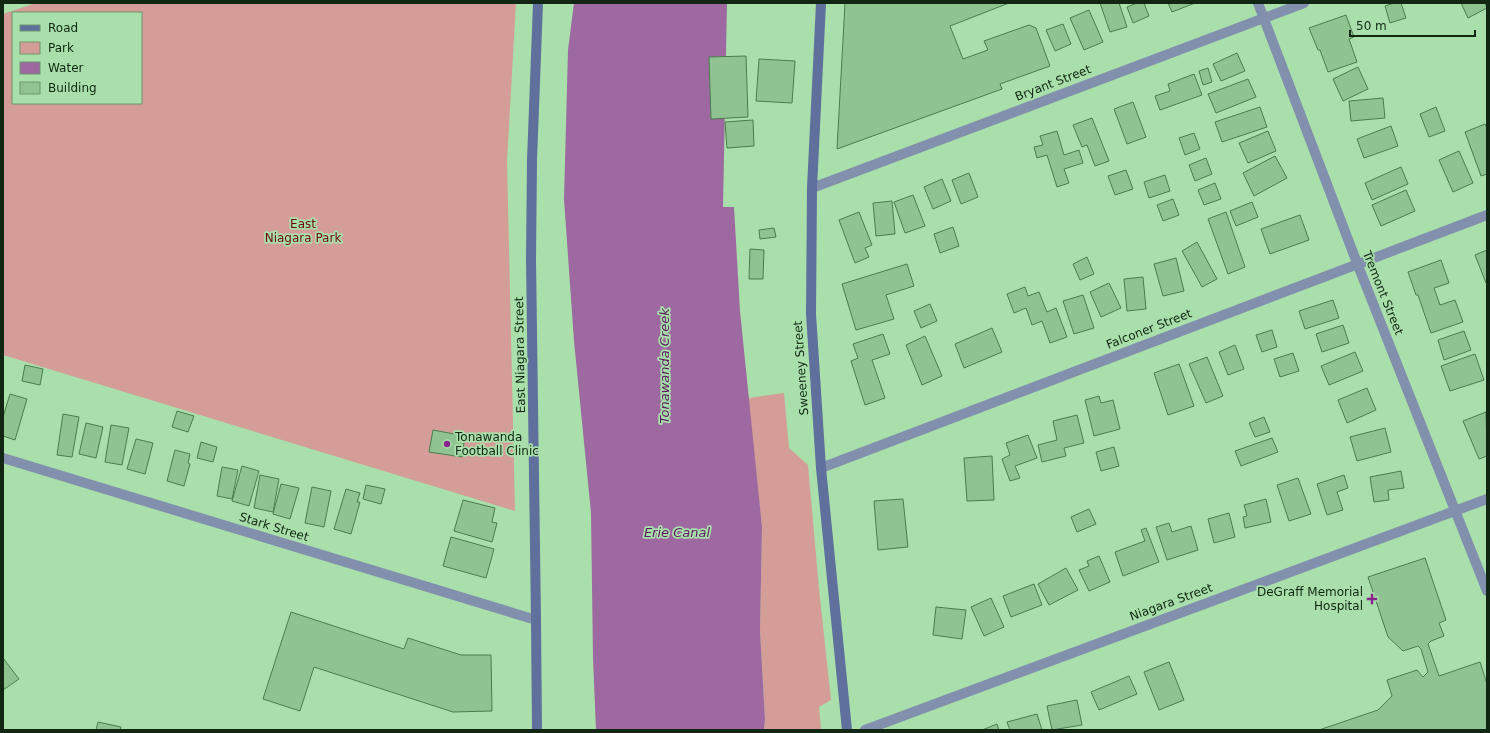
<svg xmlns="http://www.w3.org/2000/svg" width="1490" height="733" viewBox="0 0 1490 733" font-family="'DejaVu Sans',sans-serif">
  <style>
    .green { fill: #d49d97; fill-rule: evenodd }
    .water { fill: #9e68a0 }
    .building { fill: #8fc492; stroke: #4a7d4e }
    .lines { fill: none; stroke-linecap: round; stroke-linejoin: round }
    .street { stroke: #8290ad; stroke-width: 10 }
    .secondary { stroke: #5e709b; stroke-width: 10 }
    .poi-dot { fill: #89268e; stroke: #a9dfab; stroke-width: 1.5 }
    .labels { text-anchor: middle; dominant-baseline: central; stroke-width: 3.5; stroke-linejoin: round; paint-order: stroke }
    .street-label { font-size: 12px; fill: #112713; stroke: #a9dfab }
    .park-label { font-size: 12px; fill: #6e080e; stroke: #a9dfab }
    .poi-label { font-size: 12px; fill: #112713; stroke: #a9dfab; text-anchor: start }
    .water-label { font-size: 13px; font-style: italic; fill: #5b175e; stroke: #a9dfab }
  </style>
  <rect width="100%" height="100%" fill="#a9dfab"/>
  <path class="green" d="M36 3H516L507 161 515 511 3 355V14ZM13 13H141V103H13Z
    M784 393 789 448 808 465 819 589 831 700 819 707 821 730H764L765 720 760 631 762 527 748 398Z"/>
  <path class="water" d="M574 3H727L723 207H734L740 311 762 527 760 631 765 720 764 730H596L593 658 591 513 574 341 564 199 568 50Z"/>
  <path class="building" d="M845 3H1009L950 26 963 59 988 50 984 41 1029 25 1036 28 1050 66 1000 84 1002 89 837 149Z
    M1100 3H1119L1127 27 1110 32Z
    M1137 3H1144L1149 16 1133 23 1127 7Z
    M1168 3H1195L1172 12Z
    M1394 3H1401L1406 18 1390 23 1385 6Z
    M1461 3H1485L1487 8 1468 18Z
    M1089 10 1103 42 1084 50 1070 18Z
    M1346 15 1354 37 1349 39 1357 62 1328 72 1320 50H1318L1309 28Z
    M1063 24 1071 44 1055 51 1046 30Z
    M1237 53 1245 71 1221 81 1213 64Z
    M746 56 748 117 711 119 709 57Z
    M759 59 795 61 792 103 756 101Z
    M1358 67 1368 89 1343 101 1333 79Z
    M1208 68 1212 82 1203 85 1199 71Z
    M1194 74 1202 95 1160 110 1155 96 1170 91 1168 84Z
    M1248 79 1256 97 1216 113 1208 94Z
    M1383 98 1385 118 1351 121 1349 101Z
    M1133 102 1146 137 1127 144 1114 109Z
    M1260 107 1267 127 1222 142 1215 122Z
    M1436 107 1445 131 1429 137 1420 114Z
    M1092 118 1109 161 1095 166 1087 145 1082 147 1073 125Z
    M753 120 754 146 727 148 725 122Z
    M1485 124 1487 128V174L1481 176 1465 132Z
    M1391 126 1398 146 1364 158 1357 139Z
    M1057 131 1064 155 1079 150 1083 163 1064 169 1069 183 1057 187 1047 155 1037 158 1034 147 1043 145 1040 136Z
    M1268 131 1276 151 1248 163 1239 143Z
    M1194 133 1200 149 1185 155 1179 138Z
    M1459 151 1473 183 1453 192 1439 160Z
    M1275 156 1287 178 1254 196 1243 173Z
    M1206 158 1212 174 1195 181 1189 165Z
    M1401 167 1408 184 1372 200 1365 183Z
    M1126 170 1133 189 1115 195 1108 176Z
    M969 173 978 197 961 204 952 180Z
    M1165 175 1170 191 1149 198 1144 182Z
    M942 179 951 201 933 209 924 187Z
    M1215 183 1221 199 1204 205 1198 190Z
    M1406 190 1415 211 1381 226 1372 205Z
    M913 195 925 226 905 233 894 202Z
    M1173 199 1179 215 1163 221 1157 205Z
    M892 201 895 234 876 236 873 203Z
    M1252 202 1258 217 1236 226 1230 211Z
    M859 212 872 245 865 248 869 257 855 263 839 220Z
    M1226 212 1245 267 1228 274 1208 219Z
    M1300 215 1309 240 1270 254 1261 229Z
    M953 227 959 246 940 253 934 234Z
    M774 228 776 237 760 239 759 230Z
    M1197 242 1217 279 1202 287 1182 251Z
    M750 249 764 250 763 279H749Z
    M1487 250V282L1486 283 1475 255Z
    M1087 257 1094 274 1080 280 1073 264Z
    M1176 258 1184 291 1163 296 1154 264Z
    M1441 260 1449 283 1434 288 1440 305 1455 300 1463 322 1431 333 1418 295H1416L1408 272Z
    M907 264 914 286 886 295 894 319 856 330 842 284Z
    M1143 277 1146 309 1127 311 1124 279Z
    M1109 283 1121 308 1101 317 1090 292Z
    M1025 287 1028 296 1039 292 1047 312 1056 308 1067 337 1050 343 1042 321 1032 325 1026 308 1014 313 1007 294Z
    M1083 295 1094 328 1074 334 1063 301Z
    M1333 300 1339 318 1305 329 1299 311Z
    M930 304 937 321 921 328 914 311Z
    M1343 325 1349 343 1322 352 1316 334Z
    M992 328 1002 352 964 368 955 344Z
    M1272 330 1277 347 1262 352 1256 335Z
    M1464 331 1471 350 1444 360 1438 340Z
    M883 334 890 354 872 360 885 398 865 405 851 361 858 358 853 344Z
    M925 336 942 376 922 385 906 345Z
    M1235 345 1244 369 1228 375 1219 352Z
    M1355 352 1363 371 1329 385 1321 366Z
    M1293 353 1299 371 1280 377 1274 359Z
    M1475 354 1484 380 1450 391 1441 366Z
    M1207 357 1223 396 1206 403 1189 364Z
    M1179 364 1194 406 1168 415 1154 373Z
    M25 365 43 369 40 385 22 381Z
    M1367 388 1376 410 1347 423 1338 400Z
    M10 394 27 399 15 440 3 436V417Z
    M1099 396 1101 403 1113 400 1120 429 1094 436 1085 400Z
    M177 411 194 416 188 432 172 427Z
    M1486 412 1487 456 1479 459 1463 421Z
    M63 414 79 417 72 457 57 455Z
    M1077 415 1084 443 1064 448 1066 456 1042 462 1038 445 1057 440 1053 421Z
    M1264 417 1270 432 1255 437 1249 423Z
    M86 423 103 427 96 458 79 454Z
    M111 425 129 428 122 465 105 462Z
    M1385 428 1391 452 1357 461 1350 437Z
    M433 430 465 436 462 457 429 452Z
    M1028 435 1037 458 1015 466 1020 478 1010 481 1002 459 1010 455 1006 443Z
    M1272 438 1278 452 1241 466 1235 451Z
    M136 439 153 443 145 474 127 469Z
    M201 442 217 447 213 462 197 458Z
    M1114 447 1119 466 1101 471 1096 452Z
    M175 450 190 454 188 463 190 464 184 486 167 481Z
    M992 456 994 500 967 501 964 458Z
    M242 466 259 471 249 506 232 501Z
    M222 467 238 470 232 499 217 496Z
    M1401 471 1404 488 1388 490 1389 500 1374 502 1370 477Z
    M260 475 279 479 273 512 254 508Z
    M1344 475 1348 488 1337 492 1343 510 1327 515 1317 484Z
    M1298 478 1311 514 1289 521 1277 485Z
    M281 484 299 488 290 519 273 514Z
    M366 485 385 489 381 504 363 499Z
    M312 487 331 491 324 527 305 523Z
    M346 489 360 493 357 502H360L351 534 334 529Z
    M903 499 908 547 878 550 874 501Z
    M1266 499 1271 522 1245 528 1243 517 1247 516 1244 505Z
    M463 500 495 508 492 522 497 523 492 542 454 531Z
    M1089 509 1096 524 1077 532 1071 517Z
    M1229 513 1235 537 1214 543 1208 519Z
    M1169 523 1172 532 1191 526 1198 550 1167 560 1156 527Z
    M1146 528 1159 562 1123 576 1115 552 1145 541 1141 530Z
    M451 537 494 549 486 578 443 566Z
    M1099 556 1110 582 1089 591 1079 570 1089 566 1087 561Z
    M1425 558 1446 620 1439 623 1444 636 1431 641 1428 644 1439 676 1480 662 1487 684V730H1319L1378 710 1392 696 1387 680 1417 670 1423 677 1428 672 1421 649 1418 646 1403 651 1388 637 1368 577Z
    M1066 568 1078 590 1049 605 1038 584Z
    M1034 584 1042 605 1011 617 1003 596Z
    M991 598 1004 627 984 636 971 607Z
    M936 607 966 610 962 639 933 635Z
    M291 612 404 649 408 638 461 655H491L492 711 453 712 314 667 300 711 263 699Z
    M3 658 19 679 3 690Z
    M1169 662 1184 700 1159 710 1144 672Z
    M1129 676 1137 694 1099 710 1091 692Z
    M1077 700 1082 725 1052 730 1047 706Z
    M1037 714 1042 730H1010L1007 722Z
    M98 722 121 727 120 730H96Z
    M997 724 999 730H982Z"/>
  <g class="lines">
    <path class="street" d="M1258 3 1357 263 1487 591
      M812 188 1304 3
      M3 458 536 620
      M821 468 1487 215
      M865 730 1487 499"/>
    <path class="secondary" d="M821 3 812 188 811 314 821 468 847 730
      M537 730 536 620 531 259 532 160 538 3"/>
  </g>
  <g class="poi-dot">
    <circle cx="447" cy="444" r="4"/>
    <path d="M1370 593h4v4h4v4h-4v4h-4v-4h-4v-4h4z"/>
  </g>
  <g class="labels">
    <g class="street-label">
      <text transform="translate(1053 83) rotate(-21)">Bryant Street</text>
      <text transform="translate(1383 293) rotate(68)">Tremont Street</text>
      <text transform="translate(1149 329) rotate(-21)">Falconer Street</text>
      <text transform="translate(520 355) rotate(-91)">East Niagara Street</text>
      <text transform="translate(801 368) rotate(-94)">Sweeney Street</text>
      <text transform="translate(274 527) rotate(17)">Stark Street</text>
      <text transform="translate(1171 602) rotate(-20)">Niagara Street</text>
    </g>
    <g class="park-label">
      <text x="303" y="224">East<tspan x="303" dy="14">Niagara Park</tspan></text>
    </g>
    <g class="poi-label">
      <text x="455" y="437">Tonawanda<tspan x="455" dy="14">Football Clinic</tspan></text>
      <text x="1363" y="592" text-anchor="end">DeGraff Memorial<tspan x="1363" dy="14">Hospital</tspan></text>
    </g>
    <g class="water-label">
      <text transform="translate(664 366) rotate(-90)">Tonawanda Creek</text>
      <text x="677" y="532">Erie Canal</text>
    </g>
  </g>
  <rect width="1490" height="733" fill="none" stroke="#112713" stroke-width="8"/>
  <rect x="12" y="12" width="130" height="92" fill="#a9dfab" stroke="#6c956e"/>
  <rect x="20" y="25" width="20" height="6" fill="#5e709b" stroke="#6c956e"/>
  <text x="48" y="32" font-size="12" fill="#112713">Road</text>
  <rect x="20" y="42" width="20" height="12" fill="#d49d97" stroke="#6c956e"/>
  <text x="48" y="52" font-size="12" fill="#112713">Park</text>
  <rect x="20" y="62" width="20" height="12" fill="#9e68a0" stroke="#6c956e"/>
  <text x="48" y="72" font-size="12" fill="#112713">Water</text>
  <rect x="20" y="82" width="20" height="12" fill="#8fc492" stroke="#6c956e"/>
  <text x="48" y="92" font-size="12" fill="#112713">Building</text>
  <path d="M1350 30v6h125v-6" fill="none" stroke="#112713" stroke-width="2"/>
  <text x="1356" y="30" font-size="12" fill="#112713" stroke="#a9dfab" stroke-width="3" paint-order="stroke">50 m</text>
</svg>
